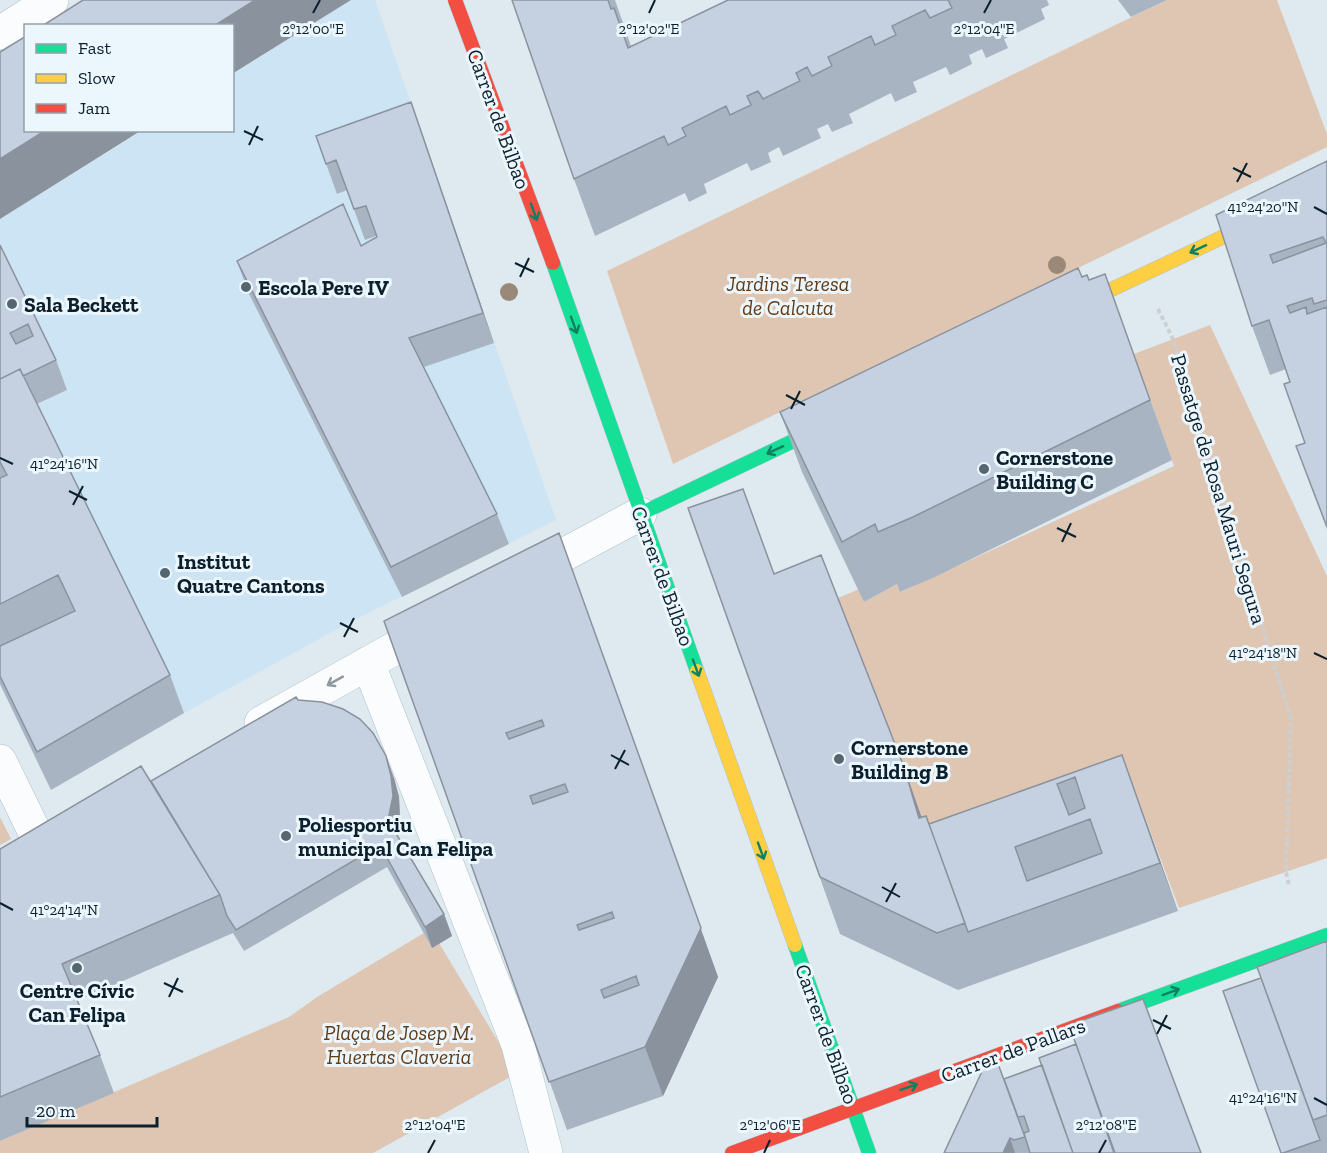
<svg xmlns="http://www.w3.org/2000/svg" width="1327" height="1153" viewBox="0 0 1327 1153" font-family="'Zilla Slab',serif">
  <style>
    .built { fill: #cce4f4 }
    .green { fill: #dfc6b2 }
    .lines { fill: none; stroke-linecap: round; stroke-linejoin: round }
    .street-casing { stroke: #b2c0ca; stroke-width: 34 }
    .fast-casing { stroke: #b2c0ca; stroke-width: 15 }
    .slow-casing { stroke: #b2c0ca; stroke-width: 15 }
    .jam-casing { stroke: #b2c0ca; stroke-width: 15 }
    .path { stroke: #ccd0d3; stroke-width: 4; stroke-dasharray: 4.5 3; stroke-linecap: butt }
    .street { stroke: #fafcfd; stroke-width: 33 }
    .fast { stroke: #16e098; stroke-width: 14 }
    .slow { stroke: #ffcf43; stroke-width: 14 }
    .jam { stroke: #f24e42; stroke-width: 14 }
    .tree { fill: #9a8978 }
    .wall { fill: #a9b4c2 }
    .shaded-wall { fill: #8a929e }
    .building { fill: #c5d1e1; stroke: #8a929e; stroke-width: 1.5; fill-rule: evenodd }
    .oneway { stroke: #108062 }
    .oneway2 { stroke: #8e999f }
    .ticks { fill: none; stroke: #0b1f2c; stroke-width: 2 }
    .poi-dot { fill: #556671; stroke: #ecf6fd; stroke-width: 2 }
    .labels { text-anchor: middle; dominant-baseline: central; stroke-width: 6; stroke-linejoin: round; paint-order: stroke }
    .street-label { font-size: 21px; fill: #0b1f2c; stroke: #ecf6fd }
    .park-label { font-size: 21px; font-style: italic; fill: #633b15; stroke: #ecf6fd }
    .poi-label { font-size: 21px; font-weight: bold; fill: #0b1f2c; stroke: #ecf6fd; text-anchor: start }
    .ticks-label { font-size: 15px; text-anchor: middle; fill: #0b1f2c; stroke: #ecf6fd; stroke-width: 6; stroke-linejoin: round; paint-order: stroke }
  </style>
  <rect width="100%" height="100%" fill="#dee9f0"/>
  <path class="built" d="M351 0H375L556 520 352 621 184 713 51 790 0 685V423L67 390 0 253V219L142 131 232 130 233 74Z"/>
  <path class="green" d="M1167 0H1277L1327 134V147L1078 268 1079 273 1040 286 673 464 607 271Z
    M1210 325 1327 576V858L1179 908 1140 804 946 873 790 619 859 589 864 602 897 584 901 592 1174 466 1134 354Z
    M0 817 11 839 0 845Z
    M424 933 432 948 439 943 517 1073 373 1153H0V1141L289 1017 317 997Z"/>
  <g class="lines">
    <g class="street-casing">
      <path id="street" d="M0 33 52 0
        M526 575 640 514
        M368 663 518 1045 546 1153
        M261 723 433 627
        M0 761 41 845"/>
    </g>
    <g class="fast-casing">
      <path id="fast" d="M553 263 697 671
        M640 514 831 423
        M795 945 869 1153
        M1118 1011 1327 935"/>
    </g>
    <g class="slow-casing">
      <path id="slow" d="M1070 309 1327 188
        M697 671 795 945"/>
    </g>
    <g class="jam-casing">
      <path id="jam" d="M455 0 553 263
        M732 1153 1118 1011"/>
    </g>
    <path class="path" d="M1158 309 1173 339 1291 719 1286 872 1289 886"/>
    <use href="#street" class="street"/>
    <use href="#fast" class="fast"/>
    <use href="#slow" class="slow"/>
    <use href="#jam" class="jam"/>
  </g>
  <g class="tree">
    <circle cx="1057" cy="265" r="9"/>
    <circle cx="509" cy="292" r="9"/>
  </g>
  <path class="wall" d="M512 0H615L631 46 728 0H1047L1049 5 1041 9 1045 19 1004 39 1008 48 986 58 982 49 969 55 972 64 950 75 946 67 913 82 917 92 895 102 891 93 849 114 853 123 832 132 828 124 817 129 821 138 783 156 779 147 768 153 771 162 751 171 747 163 704 184 707 193 689 202 685 193 595 236 574 179Z
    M1118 0H1167L1131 17Z
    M411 102 494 343 424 367 497 514 509 544 402 597 248 292 237 261 361 246 377 237 376 236 365 240 347 190 337 194 316 136Z
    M1327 161V529L1296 446 1305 443 1290 382 1286 369 1270 375 1252 326 1216 215Z
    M0 245 56 360 67 390 37 404 170 675 184 713 51 790 0 684Z
    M1105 274 1172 460 935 577 900 592 897 584 864 602 802 472 780 412 1082 277 1089 280Z
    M688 508 774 574 922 817 929 824 1122 755 1178 911 958 990 840 934Z
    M559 533 718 977 663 1096 567 1130 384 621Z
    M298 700 394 778 399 797 400 818 397 835 444 914 452 936 432 948 387 867 244 951 233 933 77 1001 100 1055 114 1093 0 1141V849L151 781Z
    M1327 941V1153H1325L1257 967Z
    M1261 978 1325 1153H1281Z
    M1004 1079 1115 1153H944Z"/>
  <path class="shaded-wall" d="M255 0H351L232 74V26H214Z
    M411 102 422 133 494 343 483 313Z
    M46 130H142L0 219V159Z
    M559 533 718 977 663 1096 645 1047 701 928Z
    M386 756 394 778 399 797 400 818 395 842 388 820Z
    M904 767 924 824 919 818Z
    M1140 804 1178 911 1160 863Z
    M444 914 452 936 432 948 425 927Z
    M1010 1138 1015 1153H1003Z"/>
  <path class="building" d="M83 0H255L214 26H42Z
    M512 0H608L611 9 614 8 628 48 728 0H948L952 8 930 18 925 10 892 26 896 35 875 45 871 36 828 57 832 66 812 76 807 67 796 73 800 81 763 99 758 91 747 96 751 105 730 115 726 106 682 128 686 136 668 145 664 136 574 179Z
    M26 36V130H46L0 159V52Z
    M411 102 483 313 409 338 497 514 391 567 237 261 343 204 361 246 377 237 366 206 354 209 336 160 326 164 316 136Z
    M1327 161V300L1314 304 1312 298 1287 306 1290 313 1306 307 1307 314 1327 307V527L1296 446 1305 443 1284 384 1290 382 1269 320 1252 326 1216 215ZM1323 237 1326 243 1273 263 1270 255Z
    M0 245 56 360 23 376 20 369 0 379ZM28 324 33 336 16 344 10 333Z
    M1078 268 1082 277 1087 275 1089 280 1105 274 1150 400 913 517 878 532 875 524 842 542 780 412Z
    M20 369 170 675 37 752 0 676V646L75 611 58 575 0 604V478L7 475 0 462V379Z
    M743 489 774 574 821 555 904 767 919 818 926 816 965 923 937 933 820 877 688 508Z
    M559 533 701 928 645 1047 549 1082 384 621ZM542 720 544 726 509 739 506 733ZM565 784 568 792 533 804 530 796ZM612 912 614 918 579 930 577 925ZM636 976 639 985 604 998 601 990Z
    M296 697 298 700 322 702 343 709 360 719 373 733 386 756 391 776 393 796 388 820 444 914 425 927 380 845 236 930 227 916 220 895 151 781Z
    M1122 755 1160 863 968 932 929 824ZM1075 777 1085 808 1069 815 1057 784ZM1090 819 1102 853 1027 881 1015 847Z
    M141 766 220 895 62 964 100 1055 0 1097V849Z
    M1327 941V1115L1313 1120 1257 967Z
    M1261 978 1320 1140 1283 1153H1281L1223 991Z
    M1143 999 1201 1153H1115L1069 1025Z
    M1076 1044 1114 1153H1073L1039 1058Z
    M997 1061 1025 1137 1014 1140 1010 1138 1003 1153H944L985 1065Z
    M1042 1065 1073 1153H1030L1024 1133 1029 1131 1024 1116 1018 1117 1004 1079Z"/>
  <defs><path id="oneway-shaft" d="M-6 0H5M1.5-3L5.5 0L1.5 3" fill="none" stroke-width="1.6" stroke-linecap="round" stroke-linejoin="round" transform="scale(1.5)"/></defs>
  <g class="oneway">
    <use href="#oneway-shaft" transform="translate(534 212) rotate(70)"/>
    <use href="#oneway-shaft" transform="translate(1198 249) rotate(155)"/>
    <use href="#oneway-shaft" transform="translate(574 325) rotate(70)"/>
    <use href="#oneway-shaft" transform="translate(775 450) rotate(155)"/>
    <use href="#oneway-shaft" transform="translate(696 668) rotate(70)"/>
    <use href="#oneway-shaft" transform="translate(761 851) rotate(70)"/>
    <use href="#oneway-shaft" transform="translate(1171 992) rotate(-20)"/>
    <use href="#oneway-shaft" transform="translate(909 1087) rotate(-19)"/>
  </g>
  <use class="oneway2" href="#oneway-shaft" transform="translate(335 681) rotate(151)"/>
  <path class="ticks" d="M313 13 320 0M649 13 655 0M984 13 991 0M244 131 263 140M249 145 258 126M1233 168 1251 177M1237 182 1247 163M1314 207 1327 214M515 263 534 272M520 277 529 258M786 395 805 405M791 409 800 391M0 458 13 464M69 491 87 500M73 505 83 486M1057 528 1076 537M1062 542 1071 523M340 623 358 632M344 637 354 618M1314 653 1327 659M611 755 629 765M615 769 625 750M882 887 900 897M886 902 896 883M0 903 13 910M164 983 183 992M169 997 178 978M1153 1020 1171 1029M1157 1034 1167 1015M1314 1098 1327 1105M428 1153 435 1140M764 1153 770 1140M1099 1153 1106 1140"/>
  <g class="poi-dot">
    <circle cx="246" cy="287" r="6"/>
    <circle cx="12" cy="304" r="6"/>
    <circle cx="984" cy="469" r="6"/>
    <circle cx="165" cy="573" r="6"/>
    <circle cx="839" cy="759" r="6"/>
    <circle cx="286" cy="836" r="6"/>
    <circle cx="77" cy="968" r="6"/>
  </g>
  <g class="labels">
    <g class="street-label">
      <text transform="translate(499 119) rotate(70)">Carrer de Bilbao</text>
      <text transform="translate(1219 489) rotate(73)">Passatge de Rosa Mauri Segura</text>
      <text transform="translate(663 576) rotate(70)">Carrer de Bilbao</text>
      <text transform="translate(827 1034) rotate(70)">Carrer de Bilbao</text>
      <text transform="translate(1013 1050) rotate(-20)">Carrer de Pallars</text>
    </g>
    <g class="park-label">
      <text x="788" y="283">Jardins Teresa<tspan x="788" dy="24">de Calcuta</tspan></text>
      <text x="399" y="1032">Plaça de Josep M.<tspan x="399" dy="24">Huertas Claveria</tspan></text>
    </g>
    <g class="poi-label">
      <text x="258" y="287">Escola Pere IV</text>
      <text x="24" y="304">Sala Beckett</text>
      <text x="996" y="457">Cornerstone<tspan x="996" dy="24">Building C</tspan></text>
      <text x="177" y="561">Institut<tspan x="177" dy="24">Quatre Cantons</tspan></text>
      <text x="851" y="747">Cornerstone<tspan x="851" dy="24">Building B</tspan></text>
      <text x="298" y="824">Poliesportiu<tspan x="298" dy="24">municipal Can Felipa</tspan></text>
      <text x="77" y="990" text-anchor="middle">Centre Cívic<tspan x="77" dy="24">Can Felipa</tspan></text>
    </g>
  </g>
  <g class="ticks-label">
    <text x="313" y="34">2°12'00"E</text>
    <text x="649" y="34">2°12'02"E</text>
    <text x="984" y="34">2°12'04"E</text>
    <text x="1263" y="212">41°24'20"N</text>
    <text x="64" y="469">41°24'16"N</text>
    <text x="1263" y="658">41°24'18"N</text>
    <text x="64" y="915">41°24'14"N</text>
    <text x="1263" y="1103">41°24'16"N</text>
    <text x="435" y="1130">2°12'04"E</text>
    <text x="770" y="1130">2°12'06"E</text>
    <text x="1106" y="1130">2°12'08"E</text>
  </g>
  <rect x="24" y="24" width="210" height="108" fill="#ecf6fd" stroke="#92a0a9" stroke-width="1.5"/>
  <rect x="36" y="44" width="30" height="9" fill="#16e098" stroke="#92a0a9" stroke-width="1.5"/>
  <text x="78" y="54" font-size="18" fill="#0b1f2c">Fast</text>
  <rect x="36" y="74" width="30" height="9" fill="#ffcf43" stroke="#92a0a9" stroke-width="1.5"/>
  <text x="78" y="84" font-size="18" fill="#0b1f2c">Slow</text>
  <rect x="36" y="104" width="30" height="9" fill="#f24e42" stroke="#92a0a9" stroke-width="1.5"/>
  <text x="78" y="114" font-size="18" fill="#0b1f2c">Jam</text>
  <path d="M27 1117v9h130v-9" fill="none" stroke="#0b1f2c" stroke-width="3"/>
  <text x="36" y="1117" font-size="18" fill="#0b1f2c" stroke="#ecf6fd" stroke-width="4.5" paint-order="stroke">20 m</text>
</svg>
